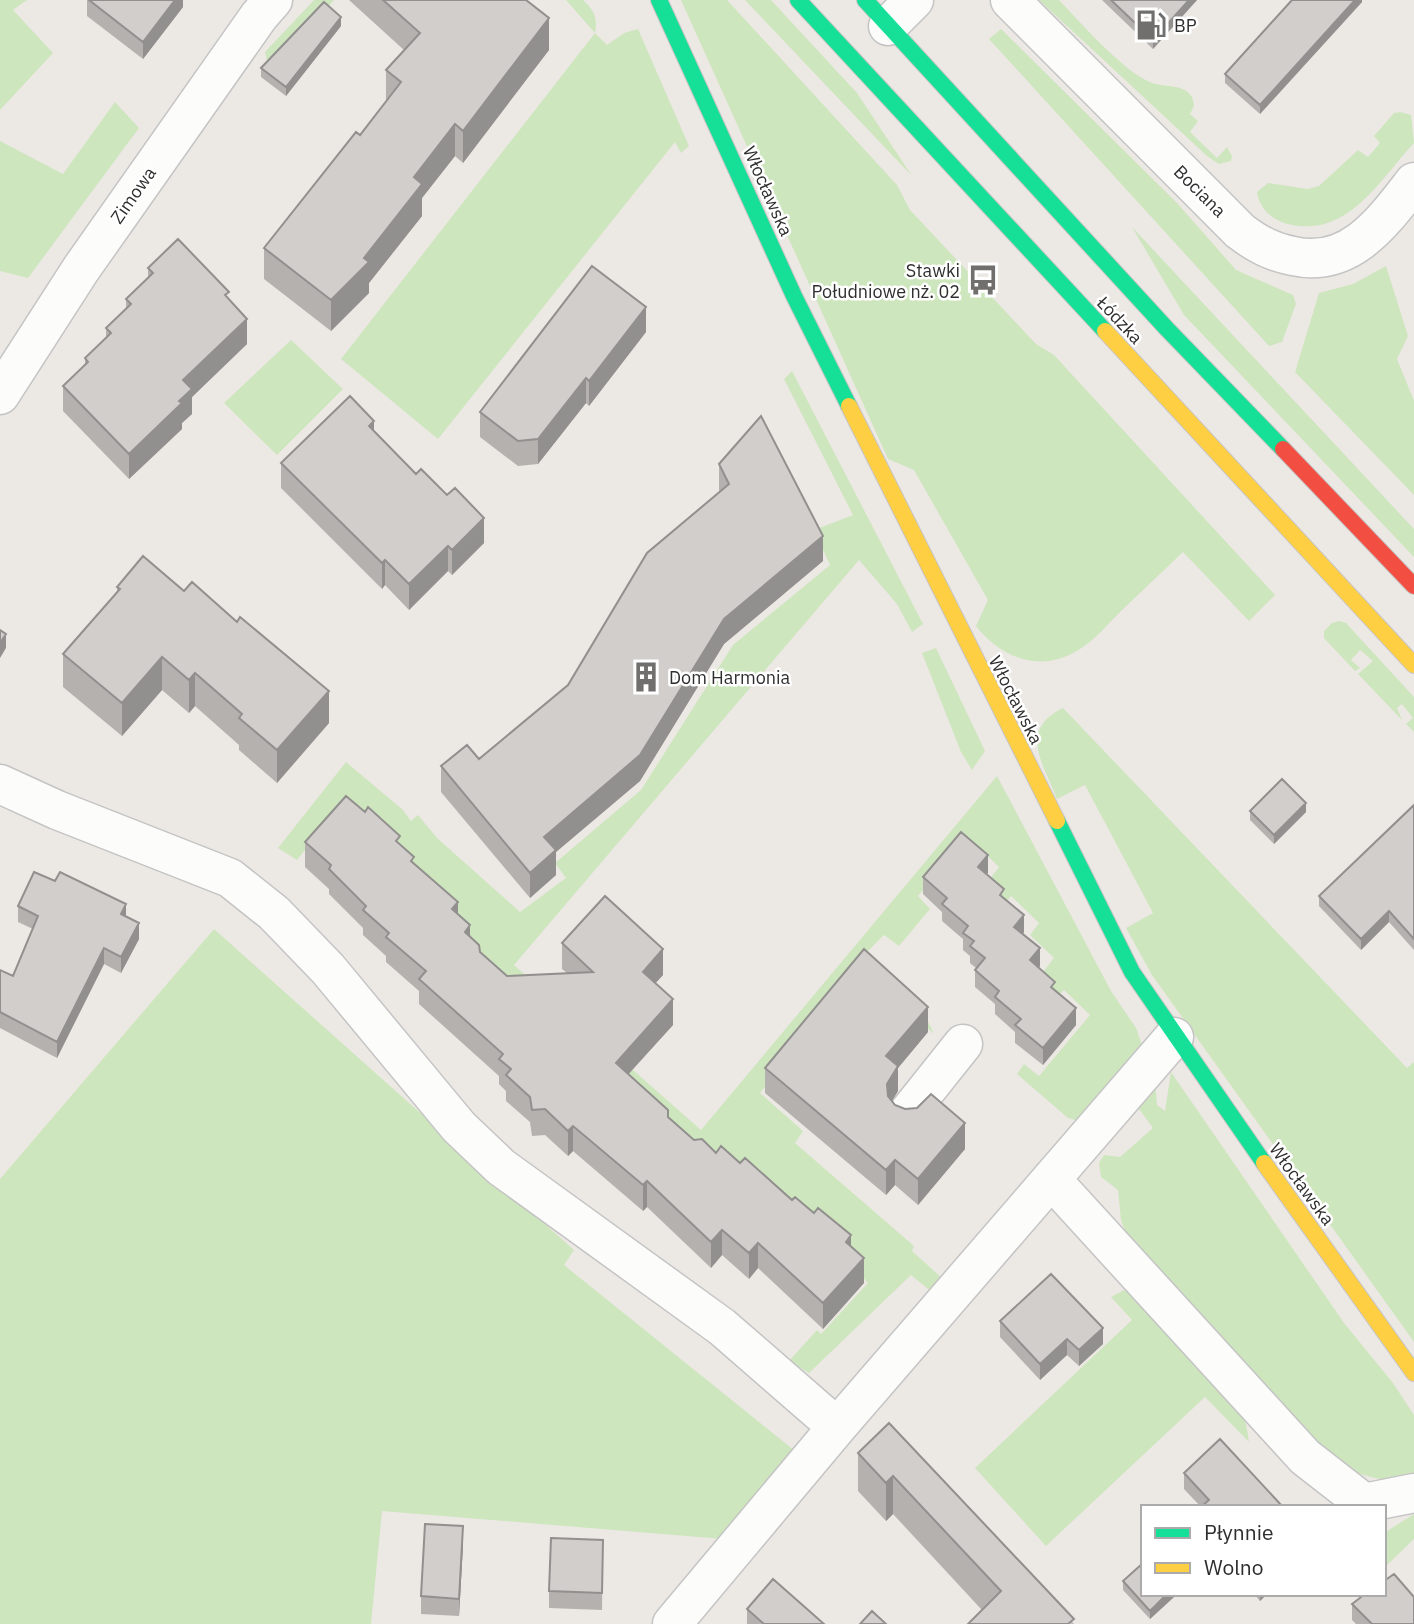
<svg xmlns="http://www.w3.org/2000/svg" width="1414" height="1624" viewBox="0 0 1414 1624" font-family="'IBM Plex Sans',sans-serif">
  <style>
    .green { fill: #cee6be }
    .lines { fill: none; stroke-linecap: round; stroke-linejoin: round }
    .street-casing { stroke: #c5c4c5; stroke-width: 41 }
    .fast-casing { stroke: #c5c4c5; stroke-width: 18 }
    .slow-casing { stroke: #c5c4c5; stroke-width: 18 }
    .jam-casing { stroke: #c5c4c5; stroke-width: 18 }
    .street { stroke: #fcfcfb; stroke-width: 38 }
    .fast { stroke: #16e098; stroke-width: 16 }
    .slow { stroke: #ffcf43; stroke-width: 16 }
    .jam { stroke: #f24e42; stroke-width: 16 }
    .wall { fill: #b4b1af }
    .shaded-wall { fill: #92908e }
    .building { fill: #d1cecb; stroke: #92908e; stroke-width: 2 }
    .labels { text-anchor: middle; dominant-baseline: central; stroke-width: 5; stroke-linejoin: round; paint-order: stroke }
    .poi-label { font-size: 18px; fill: #2e2e2e; stroke: #fff; text-anchor: start }
    .street-label { font-size: 18px; fill: #2e2e2e; stroke: #fff }
  </style>
  <rect width="100%" height="100%" fill="#ece8e4"/>
  <path class="green" d="M0 0H27L13 10 53 53 0 110Z
    M314 0H334L269 70 265 52Z
    M566 0H583C594 10 598 18 595 33L607 45 624 33 638 29 689 146 681 153 675 142 438 439 341 359 595 33Z
    M681 0H727L897 185 910 210 1036 344 1054 355 1275 595 1249 621 1183 552C1162 572 1141 592 1120 612 1108 624 1095 640 1080 649 1042 674 1002 659 976 626L988 600 914 470 888 459Z
    M745 0H771L857 93 912 176Z
    M1039 0H1059C1080 22 1123 71 1150 82 1164 89 1193 81 1194 106L1190 114 1198 121 1190 132 1217 158 1227 147 1232 156 1231 161 1219 164 1207 156Z
    M1001 29 1178 204 1236 270 1293 295 1296 304 1282 342 1269 346 989 39Z
    M115 102 139 128 28 278 0 271V141L63 174Z
    M1400 112 1411 115 1414 143C1377 183 1346 241 1284 223 1270 218 1259 207 1257 192L1268 183 1308 189 1319 186 1358 150 1368 157 1380 143 1374 136 1394 113Z
    M1132 227 1414 529V557L1184 315Z
    M1386 266 1408 336 1397 359 1414 401V495L1295 372 1319 293 1353 284Z
    M291 340 343 389 277 455 224 403Z
    M792 371 923 624 912 632 897 604 859 560 514 965 701 1130 997 776 1111 991 1136 1028 1142 1045 1079 1121 1068 1118 1017 1074 1024 1064 1039 1076 1090 1015 1064 990 1059 995 1039 977 1054 958 1030 935 1039 923 1011 896 1006 902 986 884 999 867 968 837 918 896 930 909 899 946 884 935 865 954 925 1015 934 1034 861 968 760 1093 803 1131 795 1143 914 1246 912 1251 943 1279 933 1293 911 1275 809 1373 789 1361 817 1330 821 1334 868 1283 854 1267 740 1183 322 828 297 860 278 848 346 762 403 810 411 821 418 815 437 838 520 912 566 878 555 863 641 790 733 645 830 565 814 530 853 515 784 379Z
    M1339 621 1346 623 1414 697V732L1406 724 1413 718 1402 704 1397 708 1402 720 1358 674 1373 661 1360 650 1351 660 1360 668 1355 671 1324 638V631L1332 623Z
    M936 648 985 751 972 770 961 752 922 653Z
    M1063 708 1407 1068 1414 1062V1342L1152 975 1126 928 1153 913 1085 785 1057 799C1043 763 1018 730 1063 708Z
    M214 929 574 1250 564 1265 795 1451 723 1539 382 1511 371 1624H0V1179Z
    M1171 1072 1344 1323 1393 1383 1414 1415V1476C1393 1487 1361 1474 1339 1467L1132 1250 1121 1220 1118 1190 1101 1177 1099 1163 1104 1155 1120 1157 1153 1128 1133 1101 1155 1082 1157 1105 1165 1111Z
    M1124 1290 1145 1302 1226 1381 1246 1424 1249 1442 1205 1397 1046 1546 975 1468 1132 1320 1111 1297Z
    M1414 1514V1539L1384 1568V1533Z"/>
  <g class="lines">
    <g class="street-casing">
      <path id="street" d="M1010 0 1240 231C1257 244 1272 252 1293 256 1350 269 1383 222 1414 182
        M888 26 914 0
        M0 395 81 269 259 16 273 0
        M0 784 57 810 230 878 274 913 328 969 459 1127 501 1167 722 1327 837 1427
        M908 1113 963 1044
        M1051 1179 1305 1457 1364 1503 1414 1493
        M672 1624 837 1427 1174 1037"/>
    </g>
    <g class="fast-casing">
      <path id="fast" d="M659 0 794 296 849 406
        M798 0 1105 331
        M865 0 1167 329 1283 449
        M1057 821 1132 972 1264 1163"/>
    </g>
    <g class="slow-casing">
      <path id="slow" d="M1105 331 1414 665
        M849 406 1057 821
        M1264 1163 1414 1373"/>
    </g>
    <g class="jam-casing">
      <path id="jam" d="M1283 449 1414 586"/>
    </g>
    <use href="#street" class="street"/>
    <use href="#fast" class="fast"/>
    <use href="#slow" class="slow"/>
    <use href="#jam" class="jam"/>
  </g>
  <path class="wall" d="M87 0H183V7L143 59 87 16Z
    M349 0H526L549 50 463 163 455 156 422 198V216L369 283V293L331 331 264 279V248L360 135 386 102V70L404 50Z
    M1102 0H1197L1153 49Z
    M1362 0V2L1260 114 1225 83V74Z
    M341 26 286 96 261 77V68Z
    M148 268 229 300 247 344 192 397V414L182 423V429L129 479 63 411V386L85 366V358L106 338V328L126 308V299L148 278Z
    M646 332 589 406 586 403 538 464 518 466 480 437V412Z
    M374 431 484 543 452 575 448 571 409 610 385 585 382 589 281 488V463Z
    M719 464 823 561 724 644 640 781 556 852V875L530 898 441 792V766L479 759 568 685 720 492 719 490Z
    M117 587 329 723 277 783 239 750V745L195 706 189 713 162 690 122 736 63 687V654L117 593Z
    M1414 805V950L1389 922 1361 950 1319 906V896Z
    M1250 811 1306 812 1274 844 1250 820Z
    M365 812 400 844 414 863 458 914 480 952 507 976 567 973 562 969V943L663 975 655 983 673 1025 628 1074 668 1117 694 1140 716 1153 740 1163 792 1200 851 1246 864 1283 823 1329 758 1268 749 1279 722 1255 711 1268 647 1207 643 1211 573 1151 568 1156 545 1135 532 1136 530 1122 506 1101V1091L499 1084V1076L419 1004V991L386 962V956L363 935V928L329 894V889L305 867V842Z
    M988 873 986 874 1004 898 1024 932 1023 934 1040 966 1038 968 1055 990 1076 1025 1043 1065 1015 1043V1032L995 1014V1004L975 987V970L976 968 970 963V956L963 950V939L942 921V912L923 894V877Z
    M18 906 126 916 139 939 121 973 104 964 57 1058 0 1028V970L13 976 33 929 18 922Z
    M928 1032 898 1068V1091L892 1101 895 1105 965 1149 918 1205 895 1185 886 1195 765 1093V1068Z
    M1000 1321 1103 1344 1079 1366 1067 1355 1040 1380 1000 1337Z
    M889 1423 1074 1624 982 1610 893 1514 886 1521 858 1491V1453Z
    M1184 1473 1283 1507H1201L1184 1489Z
    M603 1540 602 1610 549 1608V1591Z
    M463 1544 459 1616 421 1614V1596Z
    M1123 1581 1174 1594V1597L1150 1619 1123 1590Z
    M1254 1594H1267L1260 1601Z
    M1352 1604 1414 1624H1356L1352 1620Z
    M747 1609 824 1624H747Z"/>
  <path class="shaded-wall" d="M175 0H183V7L143 59V42Z
    M1189 0H1197L1153 49V40Z
    M1355 0H1362V2L1260 114V105Z
    M341 17V26L286 96V87Z
    M549 18V50L463 163V131Z
    M455 124V156L422 198V216L369 283V293L331 331V300L364 258 414 177Z
    M646 307V332L589 406V381Z
    M247 319V344L192 397V414L182 423V429L129 479V454L179 401 183 380Z
    M586 378V403L538 464V439Z
    M374 421V446L369 426Z
    M484 518V543L452 575V550Z
    M823 536V561L724 644 640 781 556 852V875L530 898V873L544 837 724 619Z
    M448 546V571L409 610V584Z
    M385 560V585L382 589V563Z
    M6 634V648L0 658V643Z
    M162 657V690L122 736V703Z
    M195 673V706L189 713V680Z
    M329 691V723L277 783V750Z
    M1306 803V812L1274 844V835Z
    M988 855V873L978 884V867Z
    M458 902V928L452 909Z
    M126 904V920L121 914Z
    M1389 911V922L1361 950V939Z
    M1024 915V932L1014 944V927Z
    M139 923V939L121 973V957Z
    M470 925V950L465 932Z
    M104 948V964L57 1058V1042Z
    M1040 948V966L1030 978V960Z
    M663 949V975L643 997V972Z
    M673 999V1025L616 1088V1063Z
    M928 1007V1032L898 1068V1091L887 1109 886 1056Z
    M1076 1008V1025L1043 1065V1048Z
    M965 1123V1149L918 1205V1179Z
    M573 1126V1151L568 1156V1131Z
    M895 1160V1185L886 1195V1170Z
    M647 1181V1207L643 1211V1185Z
    M722 1230V1255L711 1268V1242Z
    M851 1235V1260L846 1242Z
    M758 1243V1268L749 1279V1253Z
    M864 1258V1283L823 1329V1303Z
    M1103 1328V1344L1079 1366V1350Z
    M1067 1339V1355L1040 1380V1364Z
    M893 1476V1514L886 1521V1483Z
    M463 1526V1544L459 1616V1599Z
    M1167 1594H1174V1597L1150 1619V1611Z
    M1260 1594H1267L1260 1601Z"/>
  <path class="building" d="M89 0H175L143 42Z
    M383 0H526L549 18 463 131 455 124 414 177 422 184 364 258 369 262 331 300 264 248 356 132 360 135 401 82 386 70 420 33Z
    M1111 0H1189L1153 40Z
    M1292 0H1355L1260 105 1225 74Z
    M324 2 341 17 286 87 261 68Z
    M178 239 229 292 225 295 247 319 183 380 192 389 179 401 182 403 129 454 63 386 88 362 85 358 111 333 106 328 131 304 126 299 153 273 148 268Z
    M592 266 646 307 589 381 586 378 538 439 518 441 480 412Z
    M350 396 374 421 369 426 416 474 421 469 447 495 455 488 484 518 452 550 448 546 409 584 385 560 382 563 281 463Z
    M761 416 823 536 724 619 640 755 544 837 556 850 530 873 441 766 467 745 479 759 568 685 647 553 729 484 719 464Z
    M143 556 184 591 192 582 237 622 240 617 329 691 277 750 239 718 242 714 195 673 189 680 162 657 122 703 63 654 120 589 117 587Z
    M0 630 6 634 0 643Z
    M1282 779 1306 803 1274 835 1250 811Z
    M346 796 365 812 368 807 400 836 396 841 414 857 411 861 458 902 452 909 470 925 465 932 479 945 480 952 507 976 593 972 562 943 605 896 663 949 643 972 673 999 616 1063 668 1110V1117L694 1140 702 1139 716 1153 721 1146 740 1163 745 1158 792 1200 795 1197 814 1213 818 1208 851 1235 846 1242 864 1258 823 1303 758 1243 749 1253 722 1230 711 1242 647 1181 643 1185 573 1126 568 1131 545 1109 532 1110 530 1097 506 1075 511 1069 499 1059 503 1054 419 979 426 971 386 937 389 933 363 910 366 906 329 869 331 865 305 842Z
    M1414 805V939L1389 911 1361 939 1319 896Z
    M961 832 988 855 978 867 1004 889 1000 895 1024 915 1014 927 1040 948 1030 960 1055 982 1051 987 1076 1008 1043 1048 1015 1025 1021 1019 995 997 999 991 975 970 985 958 970 946 974 941 963 933 968 926 942 904 947 898 923 877Z
    M34 872 55 881 60 872 126 904 121 914 139 923 121 957 104 948 57 1042 0 1012V970L13 976 38 916 18 906Z
    M864 949 928 1007 886 1056 898 1066 887 1084 888 1096 895 1105 905 1109 917 1108 931 1094 965 1123 918 1179 895 1160 886 1170 765 1068Z
    M1051 1274 1103 1328 1079 1350 1067 1339 1040 1364 1000 1321Z
    M889 1423 1074 1619 1068 1624H968L1001 1591 893 1476 886 1483 858 1453Z
    M1220 1439 1283 1507H1201L1209 1500 1184 1473Z
    M425 1524 463 1526 459 1599 421 1596Z
    M551 1538 603 1540 602 1593 549 1591Z
    M1143 1563V1594H1167L1150 1611 1123 1581Z
    M1394 1574 1414 1597V1624H1372L1352 1604 1365 1594H1384V1581Z
    M773 1579 824 1624H764L747 1609Z
    M872 1611 886 1624H860Z"/>
  <defs>
    <g id="fuel-bare" transform="scale(2.415)"><path d="M-5.5-6h7V0h2V4h1.3V-2.5L3-4.5l.8-.8L6-3V5H2.5V1h-1V6h-7ZM-4.2-4.7v3.2H.2V-4.7Z" fill="#706f6e" stroke="#fff" stroke-width="2.5" paint-order="stroke"/></g>
    <g id="bus-bare" transform="scale(2.415)"><path d="M-5-6H5V4H4V6H2V4H-2V6H-4V4H-5ZM-3.5-4V0h7V-4ZM-3.5 1.2v1.5H-2V1.2ZM2 1.2v1.5H3.5V1.2Z" fill="#706f6e" stroke="#fff" stroke-width="2.5" paint-order="stroke"/></g>
    <g id="building-bare" transform="scale(2.415)"><path d="M-4-6H4V6H1V3H-1V6H-4ZM-2.5-4.3h1.7v1.8h-1.7ZM.8-4.3h1.7v1.8H.8ZM-2.5-1h1.7V.8h-1.7ZM.8-1h1.7V.8H.8Z" fill="#706f6e" stroke="#fff" stroke-width="2.5" paint-order="stroke"/></g>
  </defs>
  <g fill-rule="evenodd">
    <use href="#fuel-bare" x="1151" y="25"/>
    <use href="#bus-bare" x="983" y="280"/>
    <use href="#building-bare" x="646" y="677"/>
  </g>
  <g class="labels">
    <g class="poi-label">
      <text x="1174" y="25">BP</text>
      <text x="960" y="270" text-anchor="end">Stawki<tspan x="960" dy="21">Południowe nż. 02</tspan></text>
      <text x="669" y="677">Dom Harmonia</text>
    </g>
    <g class="street-label">
      <text transform="translate(768 191) rotate(66)">Włocławska</text>
      <text transform="translate(1200 191) rotate(45)">Bociana</text>
      <text transform="translate(133 195) rotate(-55)">Zimowa</text>
      <text transform="translate(1120 320) rotate(47)">Łódzka</text>
      <text transform="translate(1016 700) rotate(63)">Włocławska</text>
      <text transform="translate(1302 1184) rotate(54)">Włocławska</text>
    </g>
  </g>
  <rect x="1141" y="1505" width="245" height="91" fill="#ffffff" stroke="#ababab" stroke-width="2"/>
  <rect x="1155" y="1528" width="35" height="10" fill="#16e098" stroke="#ababab" stroke-width="2"/>
  <text x="1204" y="1540" font-size="21" fill="#2e2e2e">Płynnie</text>
  <rect x="1155" y="1563" width="35" height="10" fill="#ffcf43" stroke="#ababab" stroke-width="2"/>
  <text x="1204" y="1575" font-size="21" fill="#2e2e2e">Wolno</text>
</svg>
